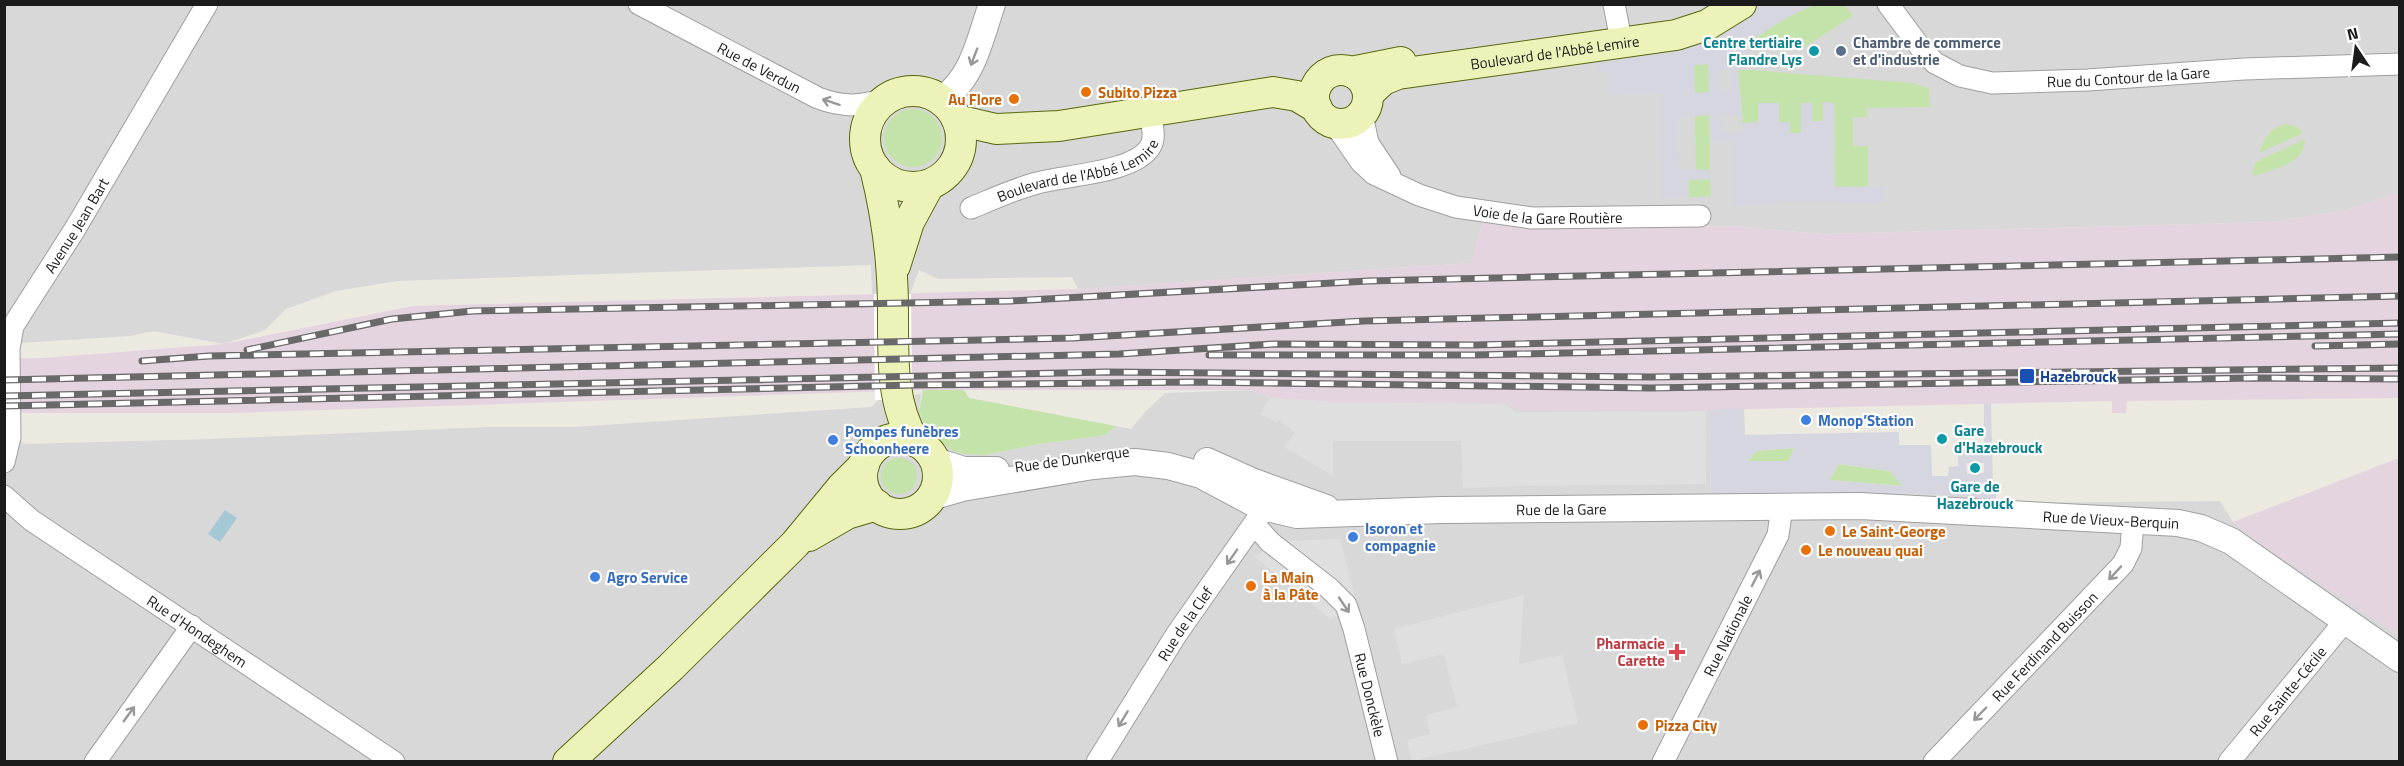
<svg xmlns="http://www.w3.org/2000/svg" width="2404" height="766" viewBox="0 0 2404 766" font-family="'Titillium Web',sans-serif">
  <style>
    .residential { fill: #d9d8d8 }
    .industrial { fill: #e4d4e0 }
    .grass { fill: #c3e3aa }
    .parking { fill: #dfdfdf }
    .plaza { fill: #d6d6e1; fill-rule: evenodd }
    .water { fill: #a5c8d6 }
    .pier { fill: #fff }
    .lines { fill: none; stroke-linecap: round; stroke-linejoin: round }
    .minor-casing { stroke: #9f9f9f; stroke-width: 23 }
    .tertiary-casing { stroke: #9f9f9f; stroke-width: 28 }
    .secondary-casing { stroke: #58670d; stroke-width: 32 }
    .minor { stroke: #fff; stroke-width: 21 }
    .tertiary { stroke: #fff; stroke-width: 26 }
    .secondary { stroke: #edf3b8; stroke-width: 30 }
    .rail-casing { stroke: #696969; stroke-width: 7 }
    .rail { stroke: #fff; stroke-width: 4.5; stroke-dasharray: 14; stroke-linecap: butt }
    .oneway { stroke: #989898 }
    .culture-dot { fill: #0f9aa8; stroke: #fff; stroke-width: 2 }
    .service-dot { fill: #5c6f8a; stroke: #fff; stroke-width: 2 }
    .food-dot { fill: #e8710a; stroke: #fff; stroke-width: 2 }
    .transit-dot { fill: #1a4fb4; stroke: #fff; stroke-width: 2 }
    .shop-dot { fill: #3f7fe0; stroke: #fff; stroke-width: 2 }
    .health-dot { fill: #e0444e; stroke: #fff; stroke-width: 2 }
    .labels { text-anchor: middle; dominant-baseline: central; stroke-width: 4.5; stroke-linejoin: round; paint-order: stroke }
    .culture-label { font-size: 15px; font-weight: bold; fill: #0d838f; stroke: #fff; text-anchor: end }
    .service-label { font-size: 15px; font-weight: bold; fill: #4e5e75; stroke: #fff; text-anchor: start }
    .street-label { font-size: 15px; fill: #1b1b1b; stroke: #fff }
    .food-label { font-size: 15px; font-weight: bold; fill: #c56008; stroke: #fff; text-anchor: start }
    .transit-label { font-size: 15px; font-weight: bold; fill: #164399; stroke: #fff; text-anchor: start }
    .shop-label { font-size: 15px; font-weight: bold; fill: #366cbe; stroke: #fff; text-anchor: start }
    .health-label { font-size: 15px; font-weight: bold; fill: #be3a42; stroke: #fff; text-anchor: end }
  </style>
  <rect width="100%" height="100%" fill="#ece9e1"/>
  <path class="residential" d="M5 5H2399V192L2347 210 2273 222 1823 234 1730 226 1525 229 1483 221 1472 263 1078 289 1072 277 938 279 919 270 910 294H872L871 265 397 281 336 291 286 309 265 330 224 344 153 331 130 336 5 344Z
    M1250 390 1270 398 1335 402 1491 403 1509 404 1519 410H1709L1711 498 1902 499 1907 493 1978 497 1996 503 2220 501 2233 522 2399 636V761L5 762 4 413 23 444 211 439 487 427H574L871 407 884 394 912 396 921 393 919 411 926 428 951 450 984 455 1040 444 1106 435 1116 426 1131 429 1145 412 1165 393Z"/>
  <path class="industrial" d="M2399 192V398L2127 401 2126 413H2112V401L1709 410H1519L1509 404 1335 402 1270 398 1250 390H923L231 413H19L4 359 43 358 224 344 413 306 1077 289 1472 263 1483 221 1525 229 1730 226 1823 234 2273 222 2347 210Z
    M2399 458V636L2269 550 2233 522Z"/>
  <path class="grass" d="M1814 5H1845L1853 16 1803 48 1747 43 1788 17Z
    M1708 64 1709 92 1695 93 1694 65Z
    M1738 69 1913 83 1929 88 1930 107 1867 108V117H1853V146H1868V187L1835 188 1823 121H1812V103L1801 133H1790L1779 122 1778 103 1758 123H1743Z
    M884 138a29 29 0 1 1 58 0a29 29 0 1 1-58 0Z
    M1695 115H1710V170H1696Z
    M2286 124 2297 127 2303 133 2259 153C2265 138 2269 128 2286 124Z
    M2305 139C2306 164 2273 169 2255 176L2252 173 2256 162Z
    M1710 179 1711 196 1689 197V180Z
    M923 390H964L969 398 1116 426 1106 435 1040 444 984 455 965 454 951 450 926 428 919 411Z
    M1794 448 1789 461 1747 462 1756 451Z
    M881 476a18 18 0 1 1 36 0a18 18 0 1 1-36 0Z
    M1838 464 1890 471 1903 486 1829 480Z"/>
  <path class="parking" d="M1270 398 1335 402 1503 404 1517 412 1706 411V484L1518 486 1463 488 1461 441H1333V476L1284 447 1295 433 1279 420 1277 423 1260 414Z
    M1340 539 1358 609 1330 619 1254 556 1283 541Z
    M1524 595 1519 664 1562 655 1578 723 1412 761 1407 740 1430 734 1426 715 1457 707 1444 654 1402 664 1394 629Z"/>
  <path class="plaza" d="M1756 5H1814L1788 17 1747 43 1751 69 1738 70 1741 115 1722 116V133H1731V141L1710 142 1709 115 1678 118 1679 168 1710 170V179L1689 180V197L1662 198 1660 94 1609 95 1608 72 1598 73 1596 57 1747 12ZM1708 64 1709 92 1695 93 1694 65ZM1721 70H1730V91H1721Z
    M1823 102 1834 103 1835 187 1883 186V203L1784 202 1733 207 1732 132H1743V123L1758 122V103H1779V122H1790V133H1801V103H1812V121H1823Z
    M1991 403 1993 491 1996 492V503H1978L1977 497 1907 493 1902 499 1711 498 1709 410 1744 408 1745 435 1899 432V445H1931L1932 476H1948L1949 467 1958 466V444L1984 443V404ZM1794 448 1789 461H1748L1756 451ZM1966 463H1984V473L1967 474ZM1839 464 1890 471 1902 486 1830 480Z"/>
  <path class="water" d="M225 510 237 518 220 542 208 534Z"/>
  <path class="pier" d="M874 294H911L912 399 875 400Z"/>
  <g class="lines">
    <g class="minor-casing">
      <g id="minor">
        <path id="s1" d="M639 4 818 98C845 108 860 106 888 99"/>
        <path d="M1614 4 1619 30"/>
        <path id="s2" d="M1888 4 1923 51 1935 63 1960 76 1992 83 2088 80 2244 69 2400 64"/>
        <path d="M1362 115 1368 143 1390 176"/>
        <path id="s3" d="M1334 123 1361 162 1374 174 1419 195 1456 207 1532 218 1700 216"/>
        <path id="s4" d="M971 208C993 199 1014 189 1037 183 1065 175 1134 173 1150 147 1157 137 1151 122 1149 111"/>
        <path id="s5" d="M4 462 10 437 9 349 13 326 75 229 207 4"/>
        <path id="s6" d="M4 496 31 520 394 762"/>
        <path id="s7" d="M1254 524 1270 542 1329 588 1346 605 1354 629 1387 762"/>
        <path d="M95 762 192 626"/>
        <path id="s8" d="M1097 762 1176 635 1274 495"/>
        <path id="s9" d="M1663 762 1778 535 1782 507"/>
        <path id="s10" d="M1934 762 2123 564 2131 548 2133 520"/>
        <path id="s11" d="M2229 762 2345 621"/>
      </g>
    </g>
    <g class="tertiary-casing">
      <g id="tertiary">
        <path d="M941 100C973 79 980 39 992 4"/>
        <path d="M935 461 964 470H996"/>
        <path d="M1207 461 1254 482 1326 508"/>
        <path id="s12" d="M931 497 962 488 1093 466 1135 462 1168 466 1201 475 1259 506 1297 515 1442 510 1860 506 2178 523 2201 528 2231 541 2400 659"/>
      </g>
    </g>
    <g class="secondary-casing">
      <g id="secondary">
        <circle cx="1341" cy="97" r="27"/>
        <path d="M1351 72 1401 62"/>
        <circle cx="913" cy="139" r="48"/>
        <path id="s13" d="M1368 94 1383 80 1398 74 1676 35 1707 25 1741 4"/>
        <path d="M957 120 996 129 1059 126 1273 92 1297 96 1317 108"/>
        <path d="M875 168C884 204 890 241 892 278 896 332 885 393 914 441"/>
        <path d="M895 266 909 222 929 185"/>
        <circle cx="900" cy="476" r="38"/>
        <path d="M809 536 847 514 877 505"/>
        <path d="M568 762 671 667 795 544 842 487 864 465"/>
      </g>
    </g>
    <use href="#minor" class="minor"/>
    <use href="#tertiary" class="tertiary"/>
    <use href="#secondary" class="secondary"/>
    <g class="rail-casing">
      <path id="rail" d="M2315 346 2400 344
        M247 350 392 319 473 311 1011 301 1368 281 2400 257
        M1209 355H1475L2400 334
        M142 361 209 356 1073 338 1364 321 2400 296
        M4 380 1119 354 1274 344 1475 345 2400 323
        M4 396 1106 372 1650 377 2400 368
        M4 406 915 385 1192 382 1650 388 2254 378 2400 379"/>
    </g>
    <use href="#rail" class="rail"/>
  </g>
  <defs><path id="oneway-shaft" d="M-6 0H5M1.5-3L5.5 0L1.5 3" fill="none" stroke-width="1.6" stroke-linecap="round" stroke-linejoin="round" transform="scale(1.5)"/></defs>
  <g class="oneway">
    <use href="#oneway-shaft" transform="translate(974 57) rotate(111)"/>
    <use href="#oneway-shaft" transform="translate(831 102) rotate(-162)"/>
    <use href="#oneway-shaft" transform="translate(1232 557) rotate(125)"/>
    <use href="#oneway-shaft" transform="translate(2115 573) rotate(133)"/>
    <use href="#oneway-shaft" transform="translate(1756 578) rotate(-63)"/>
    <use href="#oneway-shaft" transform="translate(1344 605) rotate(56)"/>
    <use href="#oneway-shaft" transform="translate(129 714) rotate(-54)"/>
    <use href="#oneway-shaft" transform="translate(1980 714) rotate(134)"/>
    <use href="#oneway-shaft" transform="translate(1123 719) rotate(121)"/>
  </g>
  <g class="culture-dot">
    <circle cx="1814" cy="51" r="6"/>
    <circle cx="1942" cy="439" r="6"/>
    <circle cx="1975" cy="468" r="6"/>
  </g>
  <circle class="service-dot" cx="1841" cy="51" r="6"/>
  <g class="food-dot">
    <circle cx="1086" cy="92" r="6"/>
    <circle cx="1014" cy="99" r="6"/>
    <circle cx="1830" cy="531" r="6"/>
    <circle cx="1806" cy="550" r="6"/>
    <circle cx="1251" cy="586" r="6"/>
    <circle cx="1643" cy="725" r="6"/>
  </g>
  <rect class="transit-dot" x="2019" y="368" width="16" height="16" rx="3"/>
  <g class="shop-dot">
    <circle cx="1806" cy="420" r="6"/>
    <circle cx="833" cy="440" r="6"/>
    <circle cx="1353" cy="537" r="6"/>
    <circle cx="595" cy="577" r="6"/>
  </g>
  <path class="health-dot" d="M1674 643h6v6h6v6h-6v6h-6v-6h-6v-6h6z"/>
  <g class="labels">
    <g class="culture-label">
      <text x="1802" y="42">Centre tertiaire<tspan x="1802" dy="17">Flandre Lys</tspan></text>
      <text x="1954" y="430" text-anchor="start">Gare<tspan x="1954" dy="17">d'Hazebrouck</tspan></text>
      <text x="1975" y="486" text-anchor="middle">Gare de<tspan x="1975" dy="17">Hazebrouck</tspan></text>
    </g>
    <g class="service-label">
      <text x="1853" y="42">Chambre de commerce<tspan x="1853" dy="17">et d'industrie</tspan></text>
    </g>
    <g class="street-label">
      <text stroke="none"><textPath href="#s13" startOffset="195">Boulevard de l'Abbé Lemire</textPath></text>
      <text stroke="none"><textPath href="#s1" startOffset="136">Rue de Verdun</textPath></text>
      <text stroke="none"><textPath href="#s2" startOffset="273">Rue du Contour de la Gare</textPath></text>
      <text stroke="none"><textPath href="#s4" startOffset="114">Boulevard de l'Abbé Lemire</textPath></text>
      <text stroke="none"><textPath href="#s3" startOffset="246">Voie de la Gare Routière</textPath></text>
      <text stroke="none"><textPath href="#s5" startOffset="256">Avenue Jean Bart</textPath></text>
      <text transform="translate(1072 459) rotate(-8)">Rue de Dunkerque</text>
      <text stroke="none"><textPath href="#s12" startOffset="644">Rue de la Gare</textPath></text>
      <text stroke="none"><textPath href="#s12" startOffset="1194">Rue de Vieux-Berquin</textPath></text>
      <text stroke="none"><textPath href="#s8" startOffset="164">Rue de la Clef</textPath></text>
      <text stroke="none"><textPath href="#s6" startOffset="236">Rue d'Hondeghem</textPath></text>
      <text stroke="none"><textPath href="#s9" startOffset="142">Rue Nationale</textPath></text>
      <text stroke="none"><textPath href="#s10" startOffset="160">Rue Ferdinand Buisson</textPath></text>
      <text stroke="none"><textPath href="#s11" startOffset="92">Rue Sainte-Cécile</textPath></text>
      <text stroke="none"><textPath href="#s7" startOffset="216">Rue Donckèle</textPath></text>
    </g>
    <g class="food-label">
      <text x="1098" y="92">Subito Pizza</text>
      <text x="1002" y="99" text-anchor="end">Au Flore</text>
      <text x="1842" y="531">Le Saint-George</text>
      <text x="1818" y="550">Le nouveau quai</text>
      <text x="1263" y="577">La Main<tspan x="1263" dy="17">à la Pâte</tspan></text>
      <text x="1655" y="725">Pizza City</text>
    </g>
    <g class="transit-label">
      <text x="2040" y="376">Hazebrouck</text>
    </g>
    <g class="shop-label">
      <text x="1818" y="420">Monop’Station</text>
      <text x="845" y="431">Pompes funèbres<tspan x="845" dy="17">Schoonheere</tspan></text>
      <text x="1365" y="528">Isoron et<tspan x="1365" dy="17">compagnie</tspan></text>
      <text x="607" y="577">Agro Service</text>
    </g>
    <g class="health-label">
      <text x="1665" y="643">Pharmacie<tspan x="1665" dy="17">Carette</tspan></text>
    </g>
  </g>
  <rect width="2404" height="766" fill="none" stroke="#1b1b1b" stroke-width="12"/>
  <g transform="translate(2356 48) rotate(347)" stroke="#ffffff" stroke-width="4.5" paint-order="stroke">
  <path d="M0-4.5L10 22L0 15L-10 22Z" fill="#1b1b1b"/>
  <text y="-9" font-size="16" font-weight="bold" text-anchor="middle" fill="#1b1b1b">N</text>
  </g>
</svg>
